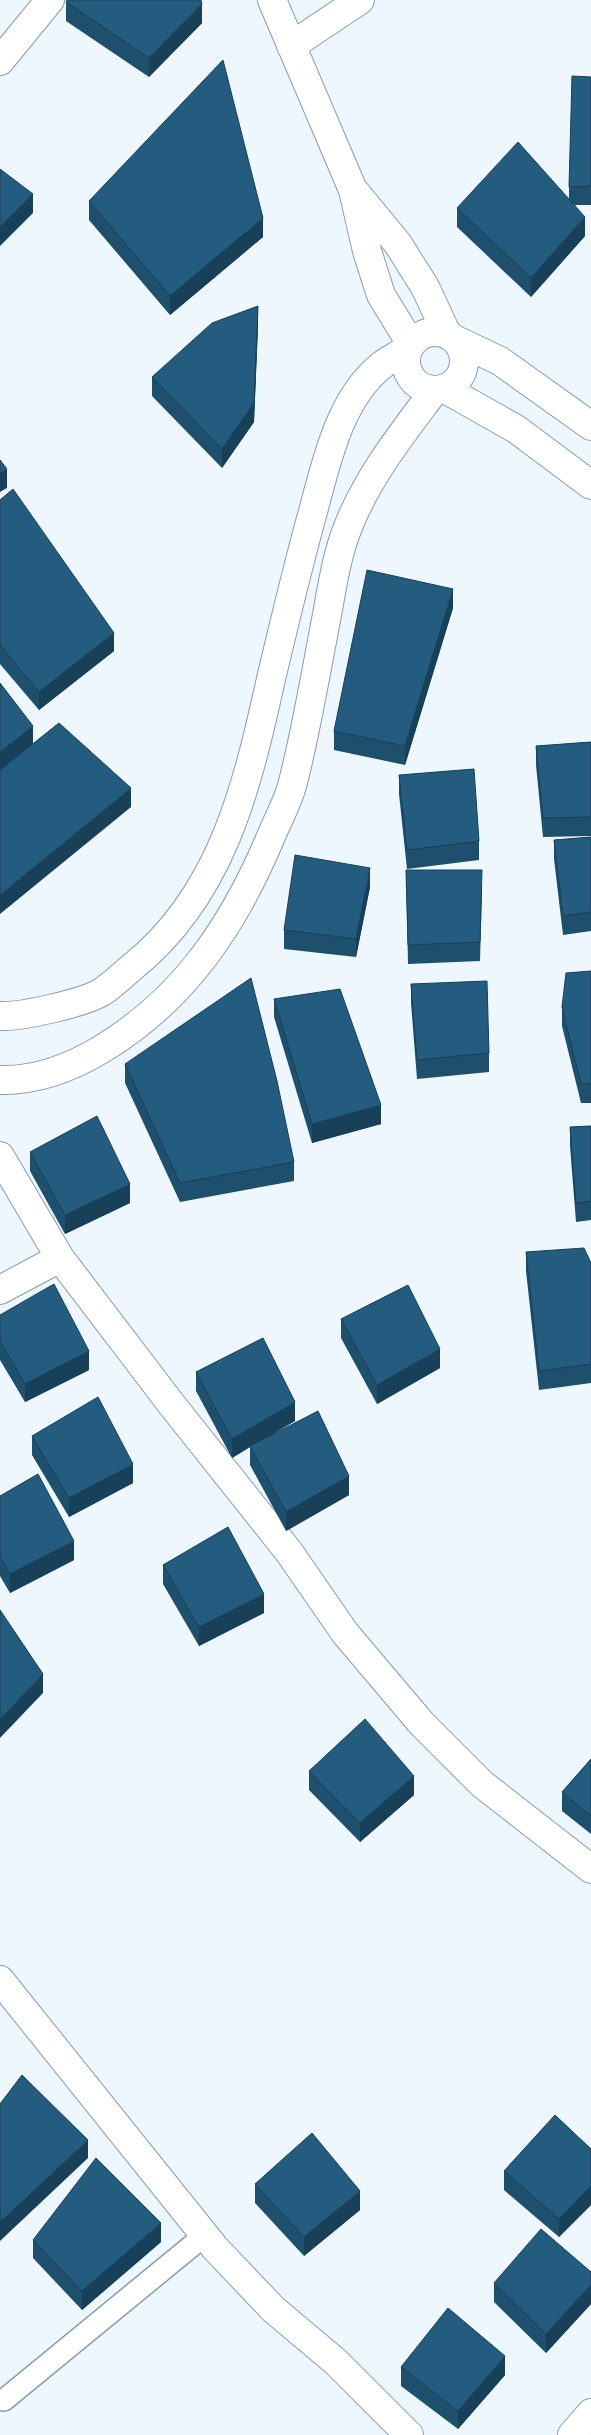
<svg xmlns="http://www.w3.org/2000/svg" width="591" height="2435" viewBox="0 0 591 2435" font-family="'Fira Sans Condensed',sans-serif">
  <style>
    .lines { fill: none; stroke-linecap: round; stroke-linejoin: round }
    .lane-casing { stroke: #879dad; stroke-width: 24 }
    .street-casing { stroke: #879dad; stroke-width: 30 }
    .secondary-casing { stroke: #879dad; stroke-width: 30 }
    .lane { stroke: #fff; stroke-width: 21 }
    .street { stroke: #fff; stroke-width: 28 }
    .secondary { stroke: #fff; stroke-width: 28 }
    .wall { fill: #1e4f6d }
    .shaded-wall { fill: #184059 }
    .building { fill: #235c7f; stroke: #184059 }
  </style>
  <rect width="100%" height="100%" fill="#edf7fd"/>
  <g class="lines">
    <g class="lane-casing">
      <path id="lane" d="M4 2400 205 2235"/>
    </g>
    <g class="street-casing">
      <path id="street" d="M272 0 353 190 367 251 381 295 411 344
        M291 46 360 0
        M0 61 50 0
        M356 193 398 244 425 287 447 334
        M0 1156 60 1258 172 1405 289 1552 345 1633 422 1724 482 1784 591 1869
        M0 1290 60 1258
        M0 1980 215 2248 273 2309 336 2362 409 2435
        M572 2435 591 2413"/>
    </g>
    <g class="secondary-casing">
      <path id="secondary" d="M406 361a29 29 0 1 1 58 0a29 29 0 1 1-58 0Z
        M456 340 500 361 591 426
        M445 389 516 429 591 485
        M0 1016C22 1017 83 1003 102 992 112 985 122 976 131 968 222 896 247 787 271 679 284 624 297 570 312 515 326 465 338 400 382 365 390 359 399 355 407 349
        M0 1080C36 1081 72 1067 102 1049 186 998 235 923 272 834 279 817 289 800 293 782 307 727 316 671 327 615 332 587 337 554 348 527 368 476 402 434 434 391"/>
    </g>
    <use href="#lane" class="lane"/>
    <use href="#street" class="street"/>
    <use href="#secondary" class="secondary"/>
  </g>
  <path class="wall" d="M66 2 202 23 149 77 66 21Z
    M591 77V205H575L585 236 531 297 457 227V208L569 199V187Z
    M89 201 263 237 170 315 89 220Z
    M258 325 254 422 222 468 152 396V377Z
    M0 500 114 651 39 710 0 664Z
    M453 608 405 765 334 750V731Z
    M591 742V836L543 837 536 765V746Z
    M399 775 479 841V860L407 869 399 794Z
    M591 837V931L563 935 554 859V840Z
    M406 870 482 889 480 961 408 964Z
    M370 887 356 957 284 949V930Z
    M591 971V1103H581L562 1026V1007Z
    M411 984 489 1053V1072L417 1079 411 1003Z
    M274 999 381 1124 312 1143 274 1017Z
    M125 1064 294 1162V1181L180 1202 125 1083Z
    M591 1126V1220L576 1222 570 1146V1127Z
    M30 1152 130 1203 65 1234 30 1171Z
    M526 1252 591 1263V1383L539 1390 526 1271Z
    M0 1315 89 1370 25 1402 0 1360Z
    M341 1319 440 1368 377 1404 341 1338Z
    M196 1372 295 1421 272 1434 349 1495 286 1531 250 1465V1447L232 1458 196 1391Z
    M32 1436 133 1483 69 1517 32 1455Z
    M0 1496 74 1560 10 1593 0 1576Z
    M163 1565 264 1613 199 1646 163 1584Z
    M591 1759V1834L562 1811V1792Z
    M309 1771 414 1795 360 1842 309 1790Z
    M591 2149V2205L559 2237 504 2190V2171Z
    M255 2184 360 2210 304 2256 255 2203Z
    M33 2240 161 2242 82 2310 33 2258Z
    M591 2272V2304L546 2353 494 2302V2283Z
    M401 2367 505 2375 458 2429 401 2386Z"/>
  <path class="shaded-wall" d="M202 4V23L149 77V58Z
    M33 194V213L0 246V227Z
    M585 217V236L531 297V278Z
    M263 218V237L170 315V296Z
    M258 306V325L254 422 222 468V449Z
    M7 469V488L0 492V473Z
    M453 589V608L405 765V746Z
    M114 633V651L39 710V692Z
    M33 726V745L0 771V752Z
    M131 788V807L0 914V895Z
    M370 868V887L356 957V939Z
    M381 1105V1124L312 1143V1124Z
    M130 1184V1203L65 1234V1215Z
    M440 1349V1368L377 1404V1385Z
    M89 1351V1370L25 1402V1384Z
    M295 1402V1421L251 1447 250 1446V1447L232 1458V1439Z
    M133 1464V1483L69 1517V1498Z
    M349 1476V1495L286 1531V1512Z
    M74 1541V1560L10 1593V1574Z
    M264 1594V1613L199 1646V1627Z
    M43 1674V1693L0 1738V1719Z
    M414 1776V1795L360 1842V1823Z
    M88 2140V2158L0 2241V2222Z
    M591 2186V2205L559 2237V2219Z
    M360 2191V2210L304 2256V2237Z
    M161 2223V2242L82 2310V2291Z
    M591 2285V2304L546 2353V2334Z
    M505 2356V2375L458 2429V2411Z"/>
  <path class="building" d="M67 0H201L202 4 149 58 66 2Z
    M223 60 263 218 170 296 89 201Z
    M572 76 591 77V186L569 187Z
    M518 142 585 217 531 278 457 208Z
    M0 169 33 194 0 227Z
    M258 306 254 403 222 449 152 377 212 323Z
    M0 460 7 469 0 473Z
    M13 489 114 633 39 692 0 645V500Z
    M367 570 453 589 405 746 334 731Z
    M0 683 33 726 0 752Z
    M59 723 131 788 0 895V770Z
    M591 742V817L543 818 536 746Z
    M474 769 479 841 407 850 399 775Z
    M591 837V912L563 916 554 840Z
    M295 855 370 868 356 939 284 930Z
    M406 870H482L480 942 408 945Z
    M591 971V1084H581L562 1007 566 973Z
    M251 978 277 1081 294 1162 180 1183 125 1064Z
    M487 981 489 1053 417 1060 411 984Z
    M340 989 381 1105 312 1124 274 999Z
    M97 1116 130 1184 65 1215 30 1152Z
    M591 1126V1201L576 1203 570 1127Z
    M584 1248 591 1263V1364L539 1371 526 1252Z
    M54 1284 89 1351 25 1384 0 1341V1315Z
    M408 1285 440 1349 377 1385 341 1319Z
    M263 1338 295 1402 232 1439 196 1372Z
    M98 1397 133 1464 69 1498 32 1436Z
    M318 1411 349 1476 286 1512 250 1446Z
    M38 1474 74 1541 10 1574 0 1557V1496Z
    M228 1527 264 1594 199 1627 163 1565Z
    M0 1610 43 1674 0 1719Z
    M365 1719 414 1776 360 1823 309 1771Z
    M591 1759V1816L562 1792Z
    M22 2075 88 2140 0 2222V2104Z
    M555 2115 591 2149V2186L559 2219 504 2171Z
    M312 2133 360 2191 304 2237 255 2184Z
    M96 2158 161 2223 82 2291 33 2240Z
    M541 2229 591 2272V2285L546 2334 494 2283Z
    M448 2308 505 2356 458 2411 401 2367Z"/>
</svg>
